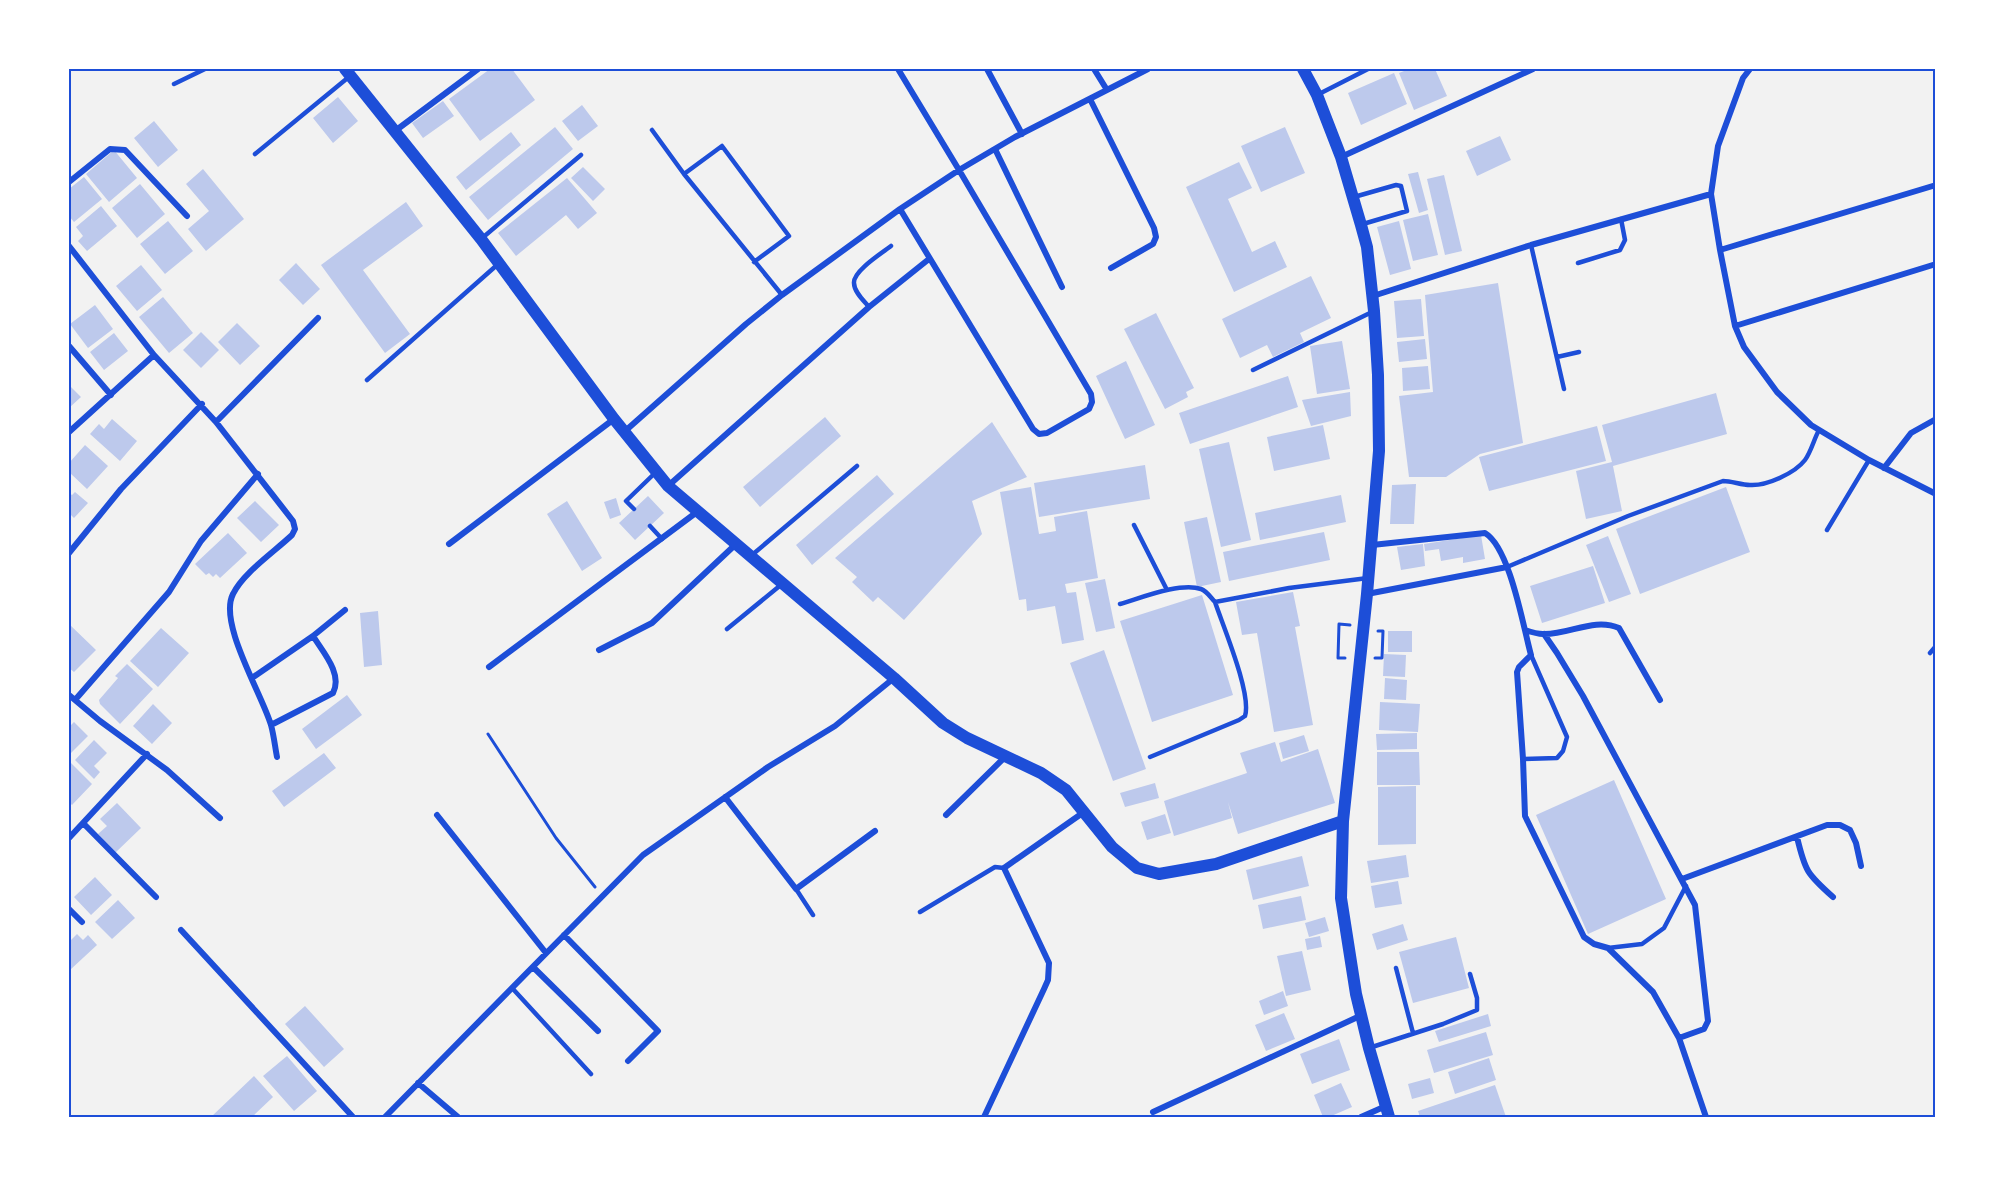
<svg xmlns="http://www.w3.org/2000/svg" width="2005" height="1186" viewBox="0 0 2005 1186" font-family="'Archivo Narrow',sans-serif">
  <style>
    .building { fill: #bdc9ec }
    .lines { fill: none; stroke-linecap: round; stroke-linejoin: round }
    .path { stroke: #1d4ed8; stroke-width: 3 }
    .service { stroke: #1d4ed8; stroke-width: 4.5 }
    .minor { stroke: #1d4ed8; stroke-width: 6 }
    .secondary { stroke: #1d4ed8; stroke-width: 12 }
    .neatline { fill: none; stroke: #1d4ed8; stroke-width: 2 }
  </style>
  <rect width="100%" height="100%" fill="#f2f2f2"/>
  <path class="building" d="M490 69H512L535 100 480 141 449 99Z
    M1409 69H1435L1447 96 1414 110 1399 73Z
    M1394 73 1407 104 1361 125 1348 93Z
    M338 97 358 121 333 143 313 118Z
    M443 101 454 116 423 138 412 123Z
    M582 105 598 126 578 141 562 121Z
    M154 121 178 150 158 167 134 138Z
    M555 127 573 149 488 220 469 197Z
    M1285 127 1305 173 1261 192 1241 146Z
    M511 132 521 145 466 190 456 177Z
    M1500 136 1511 160 1477 176 1466 151Z
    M114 150 137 178 109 202 86 174Z
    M1239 162 1252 188 1228 199 1252 252 1275 241 1287 267 1234 292 1186 187Z
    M583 167 605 189 593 201 571 178Z
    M203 169 244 219 206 251 188 229 209 211 186 184Z
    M1418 172 1428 210 1419 213 1408 174Z
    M1444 175 1462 251 1445 255 1427 179Z
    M84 177 102 199 74 222 69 216V189Z
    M567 178 597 213 578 229 566 215 516 256 498 233Z
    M140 184 165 214 137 238 112 208Z
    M406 202 423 226 363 270 410 334 385 353 321 265Z
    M101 206 117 226 87 251 78 241 83 236 76 227Z
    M1428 214 1438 255 1413 261 1403 220Z
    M168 221 193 251 165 274 140 244Z
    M1399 221 1411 269 1390 275 1377 227Z
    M296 263 320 289 303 305 279 280Z
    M141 265 162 290 137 311 116 286Z
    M1311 276 1331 318 1300 333 1304 342 1273 357 1267 345 1240 358 1222 319Z
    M1498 283 1523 443 1480 454 1446 477H1409L1399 396 1433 392 1425 295Z
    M163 297 193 333 169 353 139 317Z
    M1421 299 1424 336 1397 338 1394 301Z
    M95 305 113 329 88 348 70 324Z
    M1156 313 1194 388 1186 392 1188 397 1165 409 1124 329Z
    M237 323 260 346 240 365 218 342Z
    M201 332 219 350 201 368 183 350Z
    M114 333 128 351 104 370 90 352Z
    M1425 339 1427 359 1399 362 1397 342Z
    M1342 341 1350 389 1317 394 1310 346Z
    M1126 361 1155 425 1125 439 1096 376Z
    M1428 366 1430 389 1403 391 1402 368Z
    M1288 376 1298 407 1190 444 1179 413Z
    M69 385 81 397 69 408Z
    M1350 392 1351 416 1311 426 1302 400Z
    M1716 393 1727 434 1613 466 1622 511 1586 519 1576 471 1612 462 1602 425Z
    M825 417 841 436 760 507 743 487Z
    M112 419 137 441 120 461 90 434 99 424 104 429Z
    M992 422 1027 477 972 501 982 534 904 620 878 597 873 602 852 582 857 577 835 558Z
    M1323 425 1330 459 1274 471 1267 437Z
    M1597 426 1606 461 1489 491 1479 457Z
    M1229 442 1251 540 1221 547 1199 449Z
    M85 445 108 466 87 489 69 472V463Z
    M1145 465 1150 499 1039 517 1034 483Z
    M877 475 894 494 812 565 796 545Z
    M1416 484 1414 524H1390L1392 485Z
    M1031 487 1039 534 1056 531 1054 517 1087 511 1098 578 1065 584 1067 593 1076 592 1084 640 1062 644 1055 606 1027 611 1026 599 1019 600 1000 492Z
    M1726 487 1750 552 1640 594 1616 529Z
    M75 492 88 503 74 518 69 513V493L72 495Z
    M1341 495 1346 522 1260 540 1255 513Z
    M648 496 664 513 635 540 619 523Z
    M616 498 621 515 610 519 604 502Z
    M255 501 279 525 261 542 237 518Z
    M567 501 602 558 582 571 547 514Z
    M1207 517 1221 582 1197 587 1184 522Z
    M1324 532 1330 560 1229 581 1223 552Z
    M228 533 247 553 220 578 216 574 213 577 209 573 206 575 195 564Z
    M1481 535 1485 559 1463 563V557L1441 561 1439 549 1425 551 1424 544Z
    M1608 536 1631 594 1609 602 1586 545Z
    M1423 544 1425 566 1401 570 1397 547Z
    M1593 566 1605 603 1542 623 1530 586Z
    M1105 579 1115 628 1096 632 1085 583Z
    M1293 592 1300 626 1295 627 1313 725 1274 732 1257 633 1242 635 1236 602Z
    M1202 595 1233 695 1152 722 1120 621Z
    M378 611 382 665 364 667 360 613Z
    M69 624 96 650 74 672 69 668Z
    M161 628 189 653 158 687 130 661Z
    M1388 631H1412V652H1388Z
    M1104 650 1146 769 1113 781 1070 663Z
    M1384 654 1406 655 1405 677 1383 676Z
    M127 664 153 689 120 724 100 704 99 700 118 678 115 676Z
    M1385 678 1407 680 1406 700 1384 699Z
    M347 695 362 715 316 749 302 729Z
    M1380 702 1420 704 1418 732 1379 730Z
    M153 704 172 723 152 744 133 726Z
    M74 722 88 736 69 755V727Z
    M1417 733V749L1377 750 1376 734Z
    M1304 735 1309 751 1283 759 1279 743Z
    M94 740 107 753 94 766 100 772 94 779 75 760Z
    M1275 742 1281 762 1318 749 1335 803 1238 834 1228 802 1232 818 1174 836 1164 801 1247 773 1240 753Z
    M1377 752H1419L1420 785H1377Z
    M324 753 336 768 284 807 272 791Z
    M71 763 92 784 72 805 69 802V765Z
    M1614 780 1666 899 1588 934 1536 815Z
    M1155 783 1159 798 1125 807 1120 793Z
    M1416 786V844L1378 845V787Z
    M117 803 141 828 115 853 98 834 107 826 100 819Z
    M1165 814 1171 833 1147 840 1141 822Z
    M1406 855 1409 877 1371 883 1367 861Z
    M1302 856 1309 886 1253 900 1246 870Z
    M95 877 112 895 91 915 74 897Z
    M1398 881 1402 904 1375 908 1371 886Z
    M1301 896 1306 920 1263 929 1258 905Z
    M118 900 135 918 112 939 95 922Z
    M1325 917 1329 931 1309 937 1305 923Z
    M1403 924 1408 940 1377 950 1372 934Z
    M77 934 83 940 88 935 97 945 70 970 69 942Z
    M1320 936 1322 947 1307 950 1305 939Z
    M1456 937 1469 988 1413 1003 1399 952Z
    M1302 951 1311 990 1286 996 1277 956Z
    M1283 991 1288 1006 1264 1015 1259 1001Z
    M305 1006 344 1049 324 1067 285 1024Z
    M1284 1013 1295 1039 1266 1051 1255 1025Z
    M1488 1014 1491 1026 1439 1042 1435 1031Z
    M1486 1032 1493 1055 1434 1073 1427 1050Z
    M1339 1039 1350 1070 1312 1084 1300 1054Z
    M287 1056 317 1091 294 1111 263 1076Z
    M1489 1058 1496 1080 1455 1094 1448 1072Z
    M254 1076 273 1097 252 1117H211Z
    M1430 1078 1434 1093 1412 1099 1408 1084Z
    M1341 1083 1352 1107 1329 1117H1323L1314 1095Z
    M1495 1085 1506 1117H1420L1418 1111Z"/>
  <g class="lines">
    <path class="path" d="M1345 658H1338L1339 624 1350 625
      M1375 658H1382L1383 631H1378
      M488 734 556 838 595 887"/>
    <path class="service" d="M174 84 205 69
      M1319 94 1368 69
      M652 130 684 174 782 295
      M255 154 350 76
      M684 174 722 146 789 236 754 262
      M1354 197 1396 185 1401 186 1407 211 1363 224
      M481 239 581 155
      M1531 245 1564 389
      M1578 263 1620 250 1625 240 1621 219
      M869 307C864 301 854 292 854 283 853 271 882 253 891 246
      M1557 357 1579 352
      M1253 370 1372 312
      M367 380 497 265
      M634 509 626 501 655 473
      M1134 525 1167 590
      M650 526 662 539
      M1827 530 1869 460
      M752 555 857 466
      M1507 567 1628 516 1723 481C1732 481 1741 485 1750 485 1767 486 1795 473 1805 460 1811 452 1814 439 1819 430
      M1120 604C1141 598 1180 582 1201 589 1207 591 1211 598 1215 602
      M727 629 782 584
      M1930 653 1936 646
      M1150 757 1239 720 1245 716C1252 694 1223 626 1215 602L1289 588 1368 578
      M1523 759 1557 758 1563 751 1567 737 1531 655
      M796 889 813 915
      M920 912 995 867 1004 868
      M1608 948 1642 944 1664 928 1686 886
      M1396 968 1413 1033
      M513 989 591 1074
      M1369 1048 1443 1024 1477 1010V998L1470 974"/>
    <path class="minor" d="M898 69 959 170 1091 394 1092 402 1089 409 1047 433 1039 434 1033 429 900 209
      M987 69 1022 134
      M1094 69 1107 90
      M1750 69 1743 78 1718 146 1711 194 1720 250 1735 326 1744 347 1777 392 1811 425 1869 460 1936 494
      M1090 99 1154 228 1156 237 1153 244 1111 268
      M395 131 478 69
      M995 149 1062 287
      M1341 157 1533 69
      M69 182 110 149 125 150 187 216
      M69 246 154 355 216 422 293 521 295 529 292 535C274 552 243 573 233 594 218 623 262 694 271 725 274 736 275 747 277 757
      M1720 250 1936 185
      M1373 296 1531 245 1711 194
      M1735 326 1936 264
      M69 346 111 395
      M216 422 318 318
      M69 432 154 355
      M624 432 746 324 782 295 900 209 959 170 1015 137 1148 69
      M1884 468 1911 433 1936 419
      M668 486 869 307 929 259
      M449 544 614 419
      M1372 545 1485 533C1510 548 1523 626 1531 655L1519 667 1517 672 1523 759 1525 816 1584 937 1594 944 1608 948 1653 992 1679 1038 1706 1117
      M69 553 121 489 202 404
      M1367 594 1507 567
      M1525 630C1531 632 1537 634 1543 634 1569 635 1594 617 1619 628L1660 700
      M1544 634 1557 653 1583 696 1695 905 1708 1021 1704 1029 1679 1038
      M599 650 652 623 735 545
      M489 667 697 512
      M252 678 313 636 345 610
      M69 695 100 721 167 770 220 818
      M75 700 169 592 201 541 258 474
      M271 725 333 693C343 674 323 652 313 636
      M725 797 796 889 875 831
      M437 815 546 953
      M946 815 1005 757
      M83 823 156 897
      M1797 837C1805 871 1807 874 1833 897
      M69 838 147 754
      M1682 879 1827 825H1840L1850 830 1856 843 1861 866
      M69 909 82 922
      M181 930 353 1117
      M564 935 658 1031 628 1061
      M533 967 598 1031
      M418 1083 458 1117
      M1153 1112 1362 1015
      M385 1117 643 855 768 767 835 726 894 678
      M984 1117 1044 989 1048 980 1049 963 1004 868 1084 812
      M1361 1117 1386 1106"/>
    <path class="secondary" d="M345 69 481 239 614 419 668 486 894 678 943 723 967 738 1041 773 1066 790 1112 847 1137 868 1159 874 1216 864 1343 821
      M1303 69 1317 95 1341 157 1361 225 1367 247 1374 311 1378 375 1379 451 1367 594 1343 821 1341 898 1356 994 1369 1048 1389 1117"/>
  </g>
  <rect width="2005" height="1186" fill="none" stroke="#ffffff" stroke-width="141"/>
  <rect x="70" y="70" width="1864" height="1046" class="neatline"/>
</svg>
